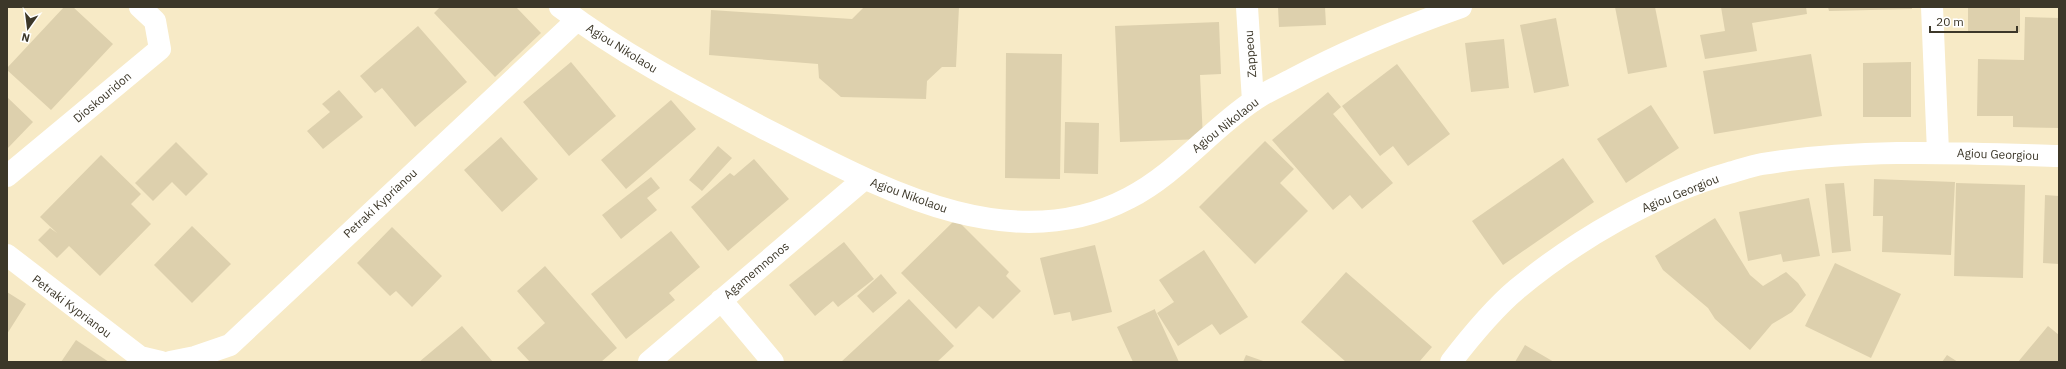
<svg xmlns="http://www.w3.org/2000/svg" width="2066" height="369" viewBox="0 0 2066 369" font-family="'IBM Plex Sans',sans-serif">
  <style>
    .building { fill: #ddd0ad }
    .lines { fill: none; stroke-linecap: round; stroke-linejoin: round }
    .minor { stroke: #fff; stroke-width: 22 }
    .labels { text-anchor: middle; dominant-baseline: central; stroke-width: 3; stroke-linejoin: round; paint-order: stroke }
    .street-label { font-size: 12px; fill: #3c3729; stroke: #fff }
  </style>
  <rect width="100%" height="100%" fill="#f7eac6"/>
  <path class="building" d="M64 7H73L113 44 51 110 7 70V68Z
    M440 7H516L541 33 495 77 434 13Z
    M864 7H959L956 67H942L927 81 926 99 841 97 819 78 818 64 709 55 711 10 852 19Z
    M1278 7H1325L1326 25 1279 27Z
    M1615 7H1655L1667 67 1628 74Z
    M1721 7H1806L1807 14 1752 23 1757 51 1705 59 1700 35 1725 31Z
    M1828 7H1912V9L1829 11Z
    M1968 7H2020V32H1968Z
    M2025 17 2059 18V128L2013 127V116H1977L1978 59 2024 60Z
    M1556 18 1569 86 1534 93 1520 25Z
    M1219 22 1221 74 1200 75 1203 139 1120 142 1115 26Z
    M418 26 467 82 415 127 382 88 375 93 360 76Z
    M1504 39 1509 88 1471 92 1465 43Z
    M1006 53 1062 54 1060 179 1005 178Z
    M1811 54 1822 116 1714 134 1703 71Z
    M571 62 616 116 569 156 523 102Z
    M1911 62V117H1863V63Z
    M1397 64 1450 134 1408 166 1393 146 1380 156 1342 106Z
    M339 90 363 117 323 149 307 131 330 112 322 104Z
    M1328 92 1341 107 1333 114 1393 183 1362 209 1350 195 1333 210 1272 140Z
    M7 97 33 122 7 149Z
    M671 100 696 129 626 189 601 160Z
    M1651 105 1679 148 1626 183 1597 139Z
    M1065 122 1099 123 1098 174 1064 173Z
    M501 137 538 179 502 212 464 170Z
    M1265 141 1294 169 1280 183 1308 211 1255 264 1199 207Z
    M176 142 208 174 186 196 172 182 153 201 135 183Z
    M718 146 732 158 702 191 689 180Z
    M101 155 141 194 131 204 151 224 100 276 69 246 57 258 38 240 50 228 57 233 40 217Z
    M1563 158 1594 202 1503 265 1472 221Z
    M754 159 789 199 728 251 691 207 730 173 734 176Z
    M651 177 660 188 647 198 657 210 621 239 602 215Z
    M1874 179 1955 182 1951 255 1882 252 1883 216H1873Z
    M1844 183 1851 251 1832 253 1825 184Z
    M1956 183 2025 185 2023 278 1954 276Z
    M2045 195 2059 196V264L2043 263Z
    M1809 198 1820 256 1783 262 1781 254 1748 261 1739 212Z
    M1715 218 1750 275 1763 286 1786 272 1798 283 1806 295 1792 312 1772 324 1750 350 1715 319 1708 308 1663 270 1655 256Z
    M956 219 1009 272 1006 276 1021 291 993 319 979 306 956 329 901 273Z
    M192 226 231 264 192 303 154 265Z
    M392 227 442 276 412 307 396 291 390 296 357 263Z
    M671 231 700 267 669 293 675 300 626 339 591 294Z
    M844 242 874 279 838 307 833 301 815 316 789 285Z
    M1095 245 1112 312 1072 321 1070 312 1054 315 1040 258Z
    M1204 250 1248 317 1220 335 1212 324 1178 346 1157 313 1174 302 1159 280Z
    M1835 263 1901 294 1871 358 1805 326Z
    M545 266 617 348 601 362H530L517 348 545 323 517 291Z
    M1346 272 1432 347 1419 362H1346L1301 322Z
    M881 274 897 293 873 313 857 296Z
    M7 292 26 304 7 334Z
    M909 299 954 346 937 362H841Z
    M1155 309V310L1179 362H1133L1117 327Z
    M462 326 493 362H419Z
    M2048 326 2059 335V362H2018Z
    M76 340 109 362H61Z
    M1525 345 1554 362H1515Z
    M1246 355 1266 362H1243Z
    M1947 355 1958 362H1942Z"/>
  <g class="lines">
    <path class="minor" d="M560 7C623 55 695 92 765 129 874 184 1007 262 1129 198 1176 174 1210 130 1253 101 1265 92 1280 86 1293 79 1347 50 1404 27 1461 7
      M1247 7 1253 101
      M1932 7 1938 152
      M7 176 160 49 155 21 140 7
      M7 255 140 357 161 362
      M721 300 773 362
      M170 362 195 357 230 345 577 20
      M649 362 864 179
      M1451 362C1471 336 1492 310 1517 289 1576 240 1655 194 1729 173 1740 170 1751 166 1762 164 1860 148 1960 153 2059 156"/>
  </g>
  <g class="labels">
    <g class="street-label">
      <text transform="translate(622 48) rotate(32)">Agiou Nikolaou</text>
      <text transform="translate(1250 54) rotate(-94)">Zappeou</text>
      <text transform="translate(102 97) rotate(-40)">Dioskouridon</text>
      <text transform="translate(1225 125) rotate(-38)">Agiou Nikolaou</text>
      <text transform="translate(1998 154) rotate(2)">Agiou Georgiou</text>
      <text transform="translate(1680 193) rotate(-22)">Agiou Georgiou</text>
      <text transform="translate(909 195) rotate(20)">Agiou Nikolaou</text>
      <text transform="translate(380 203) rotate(-43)">Petraki Kyprianou</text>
      <text transform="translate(756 270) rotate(-40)">Agamemnonos</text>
      <text transform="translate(72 306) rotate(37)">Petraki Kyprianou</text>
    </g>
  </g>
  <rect width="2066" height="369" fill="none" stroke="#3c3729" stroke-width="16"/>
  <g transform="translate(28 28) rotate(194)" stroke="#ffffff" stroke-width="3" paint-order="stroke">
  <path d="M0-3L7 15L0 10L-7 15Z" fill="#3c3729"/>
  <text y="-6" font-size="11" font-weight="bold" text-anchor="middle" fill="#3c3729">N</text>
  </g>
  <path d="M1930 26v6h87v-6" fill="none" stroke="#3c3729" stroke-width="2"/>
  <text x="1936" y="26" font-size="12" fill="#3c3729" stroke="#ffffff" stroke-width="3" paint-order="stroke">20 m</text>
</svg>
